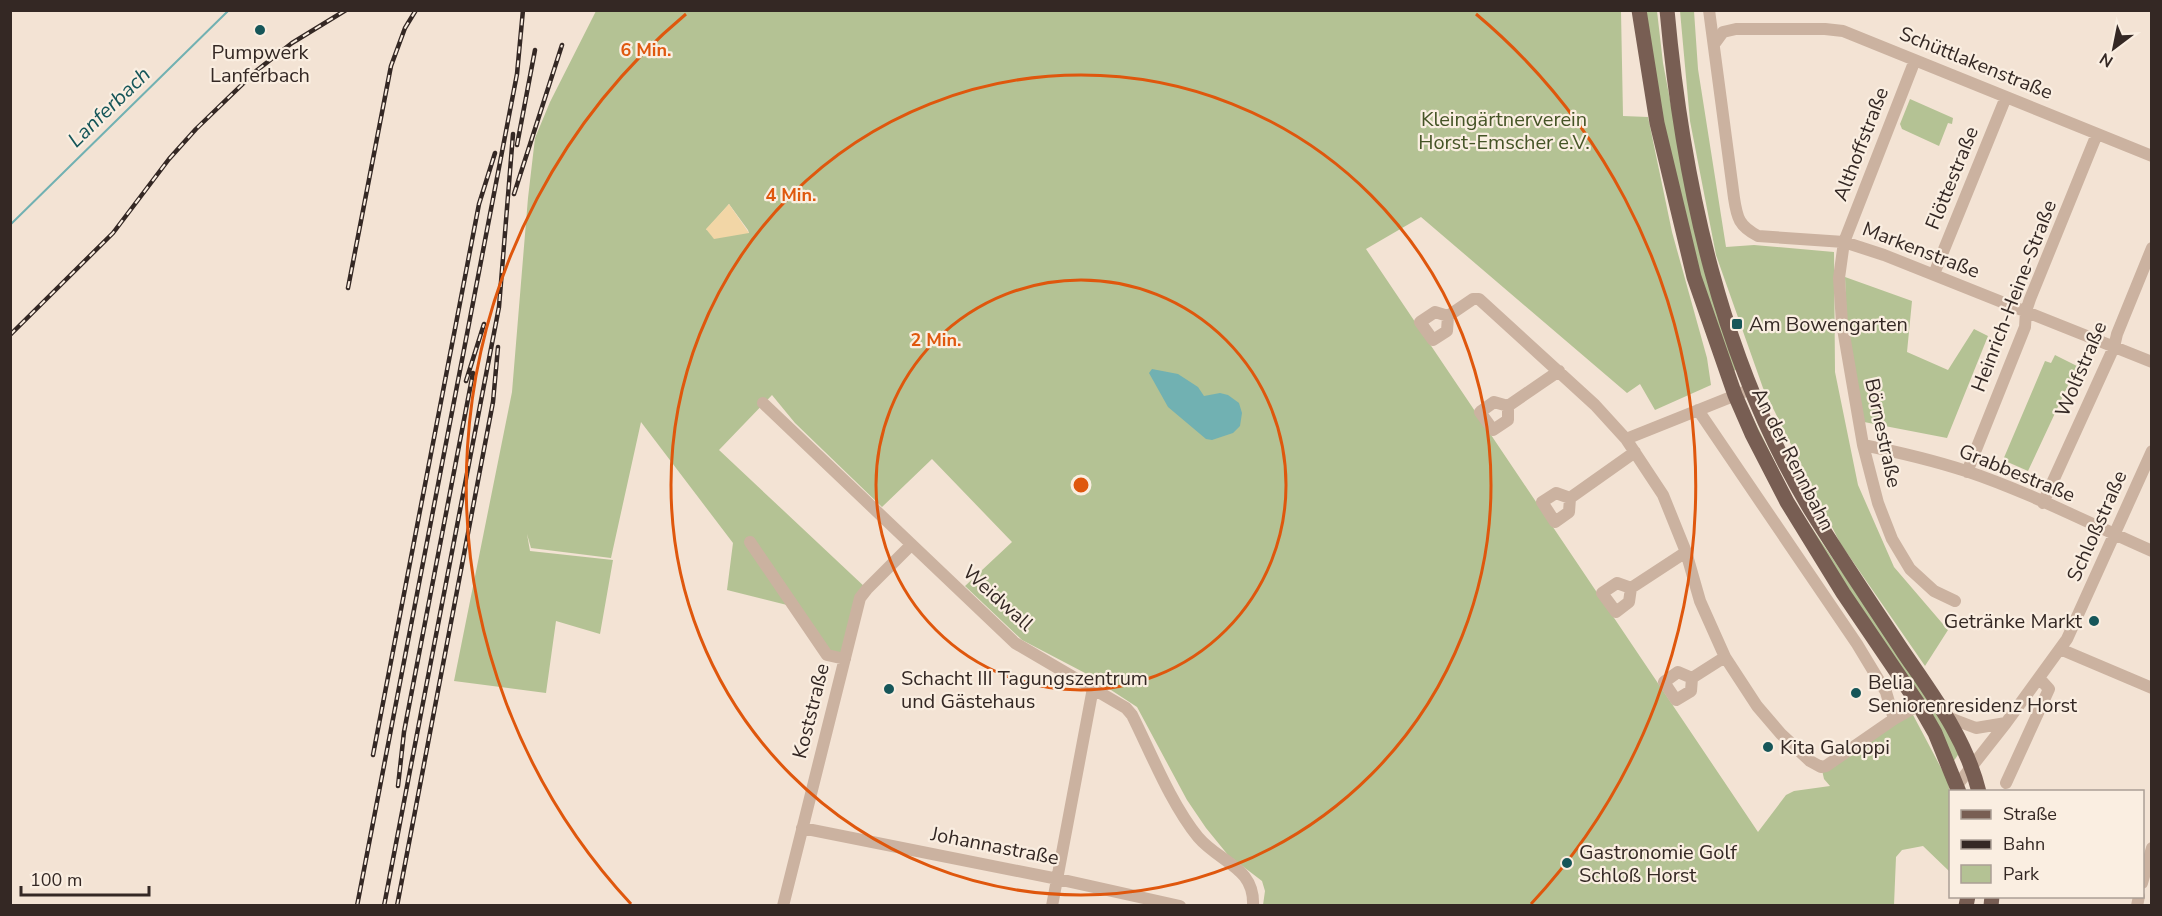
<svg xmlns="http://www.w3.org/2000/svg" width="2162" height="916" viewBox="0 0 2162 916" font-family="'Nunito Sans',sans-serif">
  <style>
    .green { fill: #b4c294; fill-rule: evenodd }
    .sand { fill: #f2d6a6 }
    .water { fill: #71b1b2 }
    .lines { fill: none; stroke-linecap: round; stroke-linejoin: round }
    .stream { stroke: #71b1b2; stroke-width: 2 }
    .minor { stroke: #cbb2a0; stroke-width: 12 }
    .major { stroke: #785e53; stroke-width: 15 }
    .rail-casing { stroke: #342824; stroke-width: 4.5 }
    .rail { stroke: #faeee1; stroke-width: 2; stroke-dasharray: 7; stroke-linecap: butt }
    .ring { fill: none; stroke: #df570d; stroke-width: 3 }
    .poi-dot { fill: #165659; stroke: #faeee1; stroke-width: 2 }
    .labels { text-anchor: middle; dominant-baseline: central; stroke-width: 4.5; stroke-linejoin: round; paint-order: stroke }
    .poi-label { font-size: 20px; fill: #342824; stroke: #faeee1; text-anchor: start }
    .street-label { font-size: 20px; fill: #342824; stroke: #faeee1 }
    .park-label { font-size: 20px; fill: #455426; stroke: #faeee1 }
    .water-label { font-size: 21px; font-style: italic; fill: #165659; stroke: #faeee1 }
    .centre { fill: #df570d; stroke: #faeee1; stroke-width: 3 }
    .ring-label { font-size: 18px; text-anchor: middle; font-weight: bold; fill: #df570d; stroke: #faeee1; stroke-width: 4.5; stroke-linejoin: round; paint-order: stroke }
  </style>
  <rect width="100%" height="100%" fill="#f3e3d4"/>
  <path class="green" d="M596 11H1621L1623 116 1648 117 1672 232 1707 358 1711 385 1655 410 1640 384 1627 393 1421 217 1366 249 1758 832 1786 795 1794 791 1830 786 1824 779 1822 770 1912 713 1948 781 1950 795V872L1923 846 1902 850 1896 857 1894 905H1263L1265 891 1262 881 1228 855 1206 828 1187 800 1137 707 1085 673 1022 640 965 586 1012 542 932 459 882 507 795 423 772 395 719 450 867 589 845 659 827 655 795 607 727 590 733 543 641 422 611 558 531 548 527 534 530 551 613 560 600 634 556 621 546 693 454 681 512 392 528 198 535 138 550 102ZM729 204 748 230 749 233 706 230Z
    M1645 11H1657L1663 63 1688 195 1738 369 1731 372 1697 265 1660 106Z
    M1680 11H1694L1698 69 1726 247 1754 245 1834 252 1835 372 1858 485 1894 567 1948 630 1925 666 1840 543 1763 388 1716 255 1690 121Z
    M1910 99 1953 118 1952 124 1948 123 1939 146 1902 129 1900 124Z
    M1845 277 1912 301 1907 352 1948 370 1974 329 1988 336 1947 438 1864 422 1847 330Z
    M2055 355 2077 366 2028 471 2003 460 2045 361 2051 363Z
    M1745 402 1796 505 1932 703 1960 752 1953 762C1924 691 1875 631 1832 568 1811 538 1793 505 1777 473 1766 452 1749 424 1745 402Z"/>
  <path class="sand" d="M729 204 749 233 714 239 706 229Z"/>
  <path class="water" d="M1152 369 1178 374 1198 387 1204 396 1220 393 1228 395 1239 403 1242 413 1240 426 1233 433 1212 440 1206 439 1168 407 1149 373Z"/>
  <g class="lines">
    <path class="stream" d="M10 225 229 10"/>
    <path class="minor" d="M1709 10 1734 198C1737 218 1739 226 1758 236L1844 242 1884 255 2152 362
      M1715 43 1723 32 1736 29H1825L1843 31 2152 156
      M1915 60 1844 242 1839 278 1842 323 1863 445 1878 503 1892 539 1910 569 1934 591 1955 601
      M1934 274 2006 97
      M1448 316 1447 331 1433 340 1420 322 1435 312 1448 316 1473 299H1479L1595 405 1626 439 1663 495 1686 552 1700 601 1725 657 1757 706 1781 734 1810 761 1821 767 1826 766 1894 719 1919 705
      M763 403 1015 643 1126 708 1132 715C1151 753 1171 804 1198 837 1220 863 1255 867 1253 906
      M1508 406V420L1493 430 1480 412 1494 402 1508 406 1559 371
      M1698 410 1857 644 1886 692 1894 719
      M1626 439 1751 389
      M1863 445C1898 452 1932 460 1966 471 2029 492 2090 524 2152 551
      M1967 472 2025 327 2026 311 2030 299 2097 134
      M1570 498 1569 512 1555 522 1542 502 1556 493 1570 498 1635 452
      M2043 503 2114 347 2117 334 2152 248
      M750 542 827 655 845 659
      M1631 588 1629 602 1616 612 1602 593 1617 583 1631 588 1686 552
      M2060 649 2152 688
      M1692 678 1691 691 1676 700 1664 682 1678 672 1692 678 1725 657
      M1947 717 1976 728 2006 723
      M2006 783 2049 689 2039 678
      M1958 784 2006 723 2067 639 2152 451
      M802 828 1058 879 1180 906
      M2142 883 2152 848
      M783 906 860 598 867 589 911 545
      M1052 906 1093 688
      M2137 906 2139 896"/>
    <path class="major" d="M1639 10 1657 123 1694 277 1735 395 1752 434 1787 502 1843 593 1919 705 1935 733 1959 792
      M1667 10C1683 185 1721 361 1812 512 1842 560 1873 606 1904 653 1934 697 1966 739 1979 792
      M1966 906 1968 896
      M1991 906 1992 896"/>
    <g class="rail-casing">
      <path id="rail" d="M517 145 535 50
        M514 194 562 45
        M348 288 391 66 405 28 416 10
        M10 335 113 233 169 159 196 129 256 71 292 43 346 10
        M466 381 484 324
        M373 755 479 204 495 153
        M398 786 404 732 473 373
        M357 906 517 74 523 10
        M384 906 499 307 513 134
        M397 906 493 402 498 347"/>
    </g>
    <use href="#rail" class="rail"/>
  </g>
  <g class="ring">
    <circle cx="1081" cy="485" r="205"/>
    <circle cx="1081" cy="485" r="410"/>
    <path d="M631 904A615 615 0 0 1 686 14M1476 14A615 615 0 0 1 1531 904"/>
  </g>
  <g class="poi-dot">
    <circle cx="260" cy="30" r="6"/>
    <rect x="1731" y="318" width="12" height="12" rx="3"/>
    <circle cx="2094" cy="621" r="6"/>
    <circle cx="889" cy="689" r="6"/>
    <circle cx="1856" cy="693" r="6"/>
    <circle cx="1768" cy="747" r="6"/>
    <circle cx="1567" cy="863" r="6"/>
  </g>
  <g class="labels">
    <g class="poi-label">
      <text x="260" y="52" text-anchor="middle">Pumpwerk<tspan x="260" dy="23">Lanferbach</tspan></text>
      <text x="1749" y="324">Am Bowengarten</text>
      <text x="2082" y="621" text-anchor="end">Getränke Markt</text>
      <text x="901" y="678">Schacht III Tagungszentrum<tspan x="901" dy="23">und Gästehaus</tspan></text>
      <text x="1868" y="682">Belia<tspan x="1868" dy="23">Seniorenresidenz Horst</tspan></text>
      <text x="1780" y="747">Kita Galoppi</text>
      <text x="1579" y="852">Gastronomie Golf<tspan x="1579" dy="23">Schloß Horst</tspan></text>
    </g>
    <g class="street-label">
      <text transform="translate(1976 63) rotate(22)">Schüttlakenstraße</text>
      <text transform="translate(1861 144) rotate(-69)">Althoffstraße</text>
      <text transform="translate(1952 178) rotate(-68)">Flöttestraße</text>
      <text transform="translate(1921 250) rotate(21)">Markenstraße</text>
      <text transform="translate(2014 296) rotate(-69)">Heinrich-Heine-Straße</text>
      <text transform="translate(2081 369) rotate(-67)">Wolfstraße</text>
      <text transform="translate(1883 433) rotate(78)">Börnestraße</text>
      <text transform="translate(1793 459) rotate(63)">An der Rennbahn</text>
      <text transform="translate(2017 473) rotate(22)">Grabbestraße</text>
      <text transform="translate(2097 526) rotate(-66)">Schloßstraße</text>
      <text transform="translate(998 598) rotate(42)">Weidwall</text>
      <text transform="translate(811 711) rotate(-76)">Koststraße</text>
      <text transform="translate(995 846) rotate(11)">Johannastraße</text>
    </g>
    <g class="park-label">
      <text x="1504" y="119">Kleingärtnerverein<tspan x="1504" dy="23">Horst-Emscher e.V.</tspan></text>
    </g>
    <g class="water-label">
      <text transform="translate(109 107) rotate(-44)">Lanferbach</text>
    </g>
  </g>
  <circle cx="1081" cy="485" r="9" class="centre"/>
  <g class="ring-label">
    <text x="646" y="56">6 Min.</text>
    <text x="791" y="201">4 Min.</text>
    <text x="936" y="346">2 Min.</text>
  </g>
  <rect width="2162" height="916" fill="none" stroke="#342824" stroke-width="24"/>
  <rect x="1949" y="790" width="195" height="108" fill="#faeee1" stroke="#ab9f95" stroke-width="1.5"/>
  <rect x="1961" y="810" width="30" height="9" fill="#785e53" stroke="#ab9f95" stroke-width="1.5"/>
  <text x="2003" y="820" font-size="18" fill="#342824">Straße</text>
  <rect x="1961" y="840" width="30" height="9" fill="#342824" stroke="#ab9f95" stroke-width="1.5"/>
  <text x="2003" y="850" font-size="18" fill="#342824">Bahn</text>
  <rect x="1961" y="865" width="30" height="18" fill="#b4c294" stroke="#ab9f95" stroke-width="1.5"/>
  <text x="2003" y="880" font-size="18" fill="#342824">Park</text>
  <g transform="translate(2114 48) rotate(212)" stroke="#faeee1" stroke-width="4.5" paint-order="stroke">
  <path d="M0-4.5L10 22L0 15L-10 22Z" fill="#342824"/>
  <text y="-9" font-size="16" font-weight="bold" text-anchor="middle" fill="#342824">N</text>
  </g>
  <path d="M21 886v9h128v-9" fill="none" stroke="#342824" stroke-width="3"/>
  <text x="30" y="886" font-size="18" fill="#342824" stroke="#faeee1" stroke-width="4.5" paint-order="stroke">100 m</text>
</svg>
